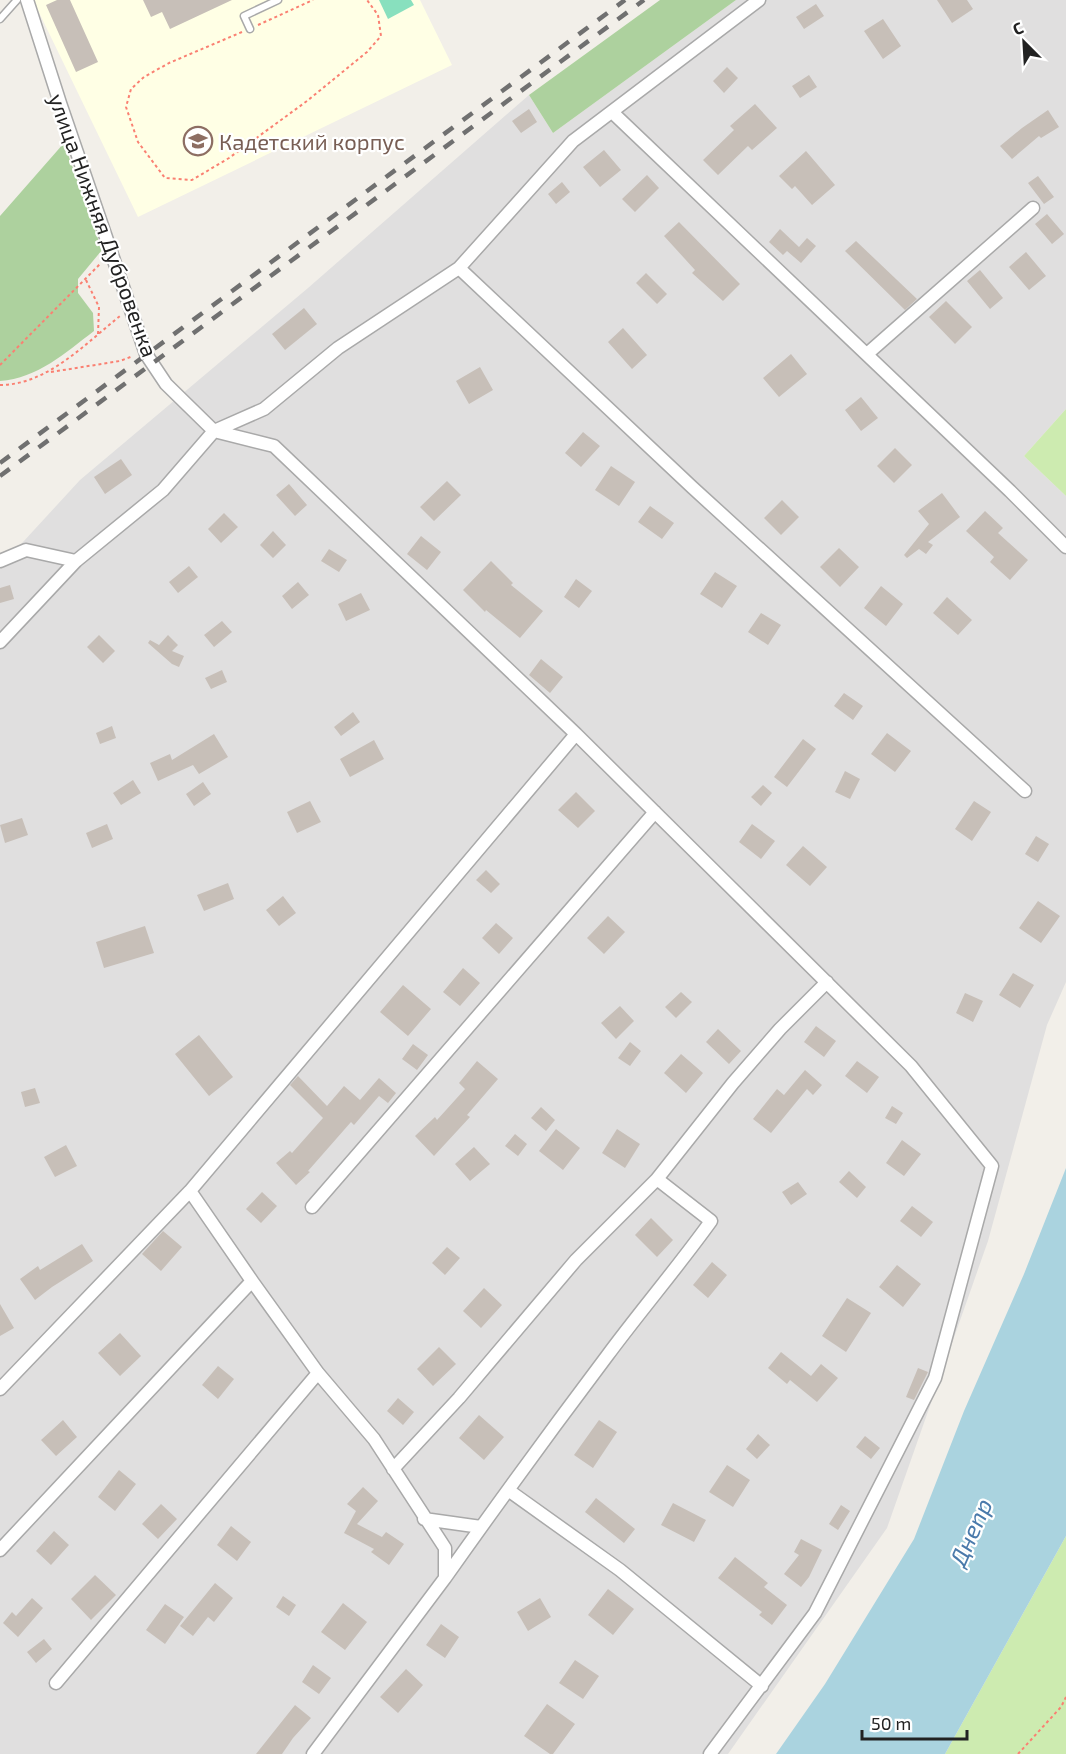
<svg xmlns="http://www.w3.org/2000/svg" width="1066" height="1754" viewBox="0 0 1066 1754" font-family="'Exo 2',sans-serif">
  <style>
    .residential { fill: #e0dfdf }
    .education { fill: #ffffe5 }
    .grass { fill: #cdebb0 }
    .forest { fill: #add19e }
    .pitch { fill: #88e0be }
    .water { fill: #aad3df }
    .building { fill: #c7bfb8 }
    .lines { fill: none; stroke-linecap: round; stroke-linejoin: round }
    .service-casing { stroke: #a9a9a9; stroke-width: 9 }
    .minor-casing { stroke: #a9a9a9; stroke-width: 15 }
    .path { stroke: #fa8072; stroke-width: 2; stroke-dasharray: 3 3; stroke-linecap: butt }
    .service { stroke: #fff; stroke-width: 6 }
    .minor { stroke: #fff; stroke-width: 12 }
    .rail { stroke: #707070; stroke-width: 4.5; stroke-dasharray: 12 12; stroke-linecap: butt }
    .labels { text-anchor: middle; dominant-baseline: central; stroke-width: 4.5; stroke-linejoin: round; paint-order: stroke }
    .education-label { font-size: 22px; fill: #785e54; stroke: #fff; text-anchor: start }
    .street-label { font-size: 22px; fill: #222; stroke: #fff }
    .water-label { font-size: 24px; font-style: italic; fill: #4a7aab; stroke: #fff }
  </style>
  <rect width="100%" height="100%" fill="#f2efe9"/>
  <path class="residential" d="M736 0H1066V409L1024 456 1066 496V982L1047 1025 988 1241 887 1528 728 1754H0V567L80 480 308 288 529 95 553 133Z"/>
  <path class="education" d="M33 0H420L452 65 138 217Z"/>
  <path class="grass" d="M1066 409V496L1024 456Z
    M1066 1536V1754H945Z"/>
  <path class="forest" d="M660 0H736L553 133 529 95Z
    M64 143 102 250 78 279V293L93 313 94 331C65 353 38 378 0 381V216Z"/>
  <path class="pitch" d="M379 0H411L414 5 388 19Z"/>
  <path class="water" d="M1066 1168V1536L945 1754H776L825 1684 914 1539 964 1411 1024 1274Z"/>
  <path class="building" d="M57 0H70L98 62 76 72 46 5Z
    M143 0H232L170 29 162 12 151 17Z
    M937 0H967L973 9 952 23Z
    M816 4 824 16 804 29 796 17Z
    M883 19 901 46 883 59 864 31Z
    M727 67 738 78 724 93 713 81Z
    M809 75 817 87 800 98 792 86Z
    M755 104 777 128 752 150 748 146 718 175 703 160 734 130 730 126Z
    M529 109 537 122 521 133 512 121Z
    M1048 110 1059 127 1041 138 1039 136 1012 159 1000 146 1022 128Z
    M604 150 621 170 600 187 583 167Z
    M806 151 835 185 812 205 795 186 792 189 779 176Z
    M647 175 659 188 635 212 622 199Z
    M1038 176 1054 197 1044 204 1028 183Z
    M562 182 570 192 556 204 548 194Z
    M1047 214 1064 234 1052 244 1035 224Z
    M679 222 740 284 723 301 692 273 695 270 664 236Z
    M780 229 799 247 807 238 816 246 801 263 787 251 783 255 769 242Z
    M856 241 917 299 905 310 845 251Z
    M1026 252 1046 276 1029 290 1009 267Z
    M980 270 1003 298 990 309 967 281Z
    M646 273 667 294 657 304 636 283Z
    M946 301 972 327 955 344 929 317Z
    M304 308 317 324 285 350 272 334Z
    M623 328 647 355 632 369 608 342Z
    M791 354 807 374 779 397 763 378Z
    M480 367 493 390 469 404 456 381Z
    M861 397 878 418 861 431 845 410Z
    M583 432 600 446 581 467 565 453Z
    M895 448 912 465 894 483 877 466Z
    M121 459 132 475 105 494 94 477Z
    M611 466 635 482 619 506 595 490Z
    M447 481 461 495 434 521 420 507Z
    M289 484 307 505 295 516 276 495Z
    M942 493 960 517 928 542 933 545 926 554 919 549 907 558 904 555 929 524 918 511Z
    M782 500 799 517 781 535 764 518Z
    M650 506 674 523 662 539 638 522Z
    M985 511 1003 528 998 533 1028 560 1010 580 990 562 994 557 966 531Z
    M224 513 238 527 221 543 208 529Z
    M273 531 286 545 273 558 260 545Z
    M421 536 441 552 427 570 407 554Z
    M839 548 859 567 840 587 820 567Z
    M329 549 347 560 339 572 321 561Z
    M491 561 513 583 511 585 543 611 520 638 486 610 485 612 463 590Z
    M189 566 198 577 178 593 169 582Z
    M715 572 737 586 722 608 700 594Z
    M576 579 592 591 579 608 564 597Z
    M298 582 309 595 292 609 282 596Z
    M10 585 14 599 0 603V588Z
    M881 586 903 604 886 626 864 608Z
    M361 593 370 610 346 621 338 604Z
    M947 597 972 620 958 635 933 613Z
    M761 613 781 625 768 645 748 632Z
    M222 621 232 632 214 647 204 635Z
    M99 635 115 651 103 663 87 647Z
    M168 635 178 645 172 651 184 656 179 667 172 664 148 643 150 640 159 645Z
    M541 659 563 677 550 693 529 675Z
    M222 670 227 682 211 689 205 678Z
    M844 693 863 706 853 720 834 706Z
    M353 712 360 722 341 736 334 727Z
    M112 726 116 738 100 744 96 733Z
    M887 733 911 751 895 772 871 754Z
    M214 734 228 757 199 774 193 765 158 781 150 763 170 754 172 760Z
    M803 739 816 749 787 787 774 777Z
    M374 740 384 759 350 777 340 759Z
    M845 771 860 779 850 799 835 792Z
    M133 780 141 793 121 805 113 793Z
    M203 782 211 794 194 806 186 794Z
    M763 785 772 793 761 806 751 797Z
    M576 792 595 811 578 828 558 810Z
    M310 801 321 822 297 833 287 812Z
    M974 801 991 812 972 841 955 829Z
    M22 818 28 835 5 843 0 825Z
    M107 824 113 839 92 848 86 833Z
    M752 824 775 841 761 859 739 842Z
    M1036 836 1049 844 1038 862 1025 854Z
    M803 846 827 867 810 886 786 865Z
    M486 870 500 884 491 893 476 880Z
    M228 883 234 899 204 911 197 895Z
    M283 896 296 913 279 926 266 910Z
    M1038 901 1060 916 1041 943 1019 928Z
    M608 916 625 932 604 954 587 938Z
    M496 923 513 938 499 954 482 938Z
    M145 926 154 953 104 968 96 942Z
    M463 968 480 983 460 1006 443 992Z
    M1013 973 1034 985 1020 1008 999 995Z
    M403 985 431 1009 408 1036 380 1012Z
    M681 992 692 1002 676 1018 665 1007Z
    M965 993 983 1001 973 1022 956 1013Z
    M620 1006 634 1021 616 1039 601 1023Z
    M816 1026 836 1041 824 1057 804 1042Z
    M718 1029 741 1051 729 1064 706 1042Z
    M199 1035 233 1077 209 1096 175 1054Z
    M630 1042 641 1051 630 1066 618 1058Z
    M413 1044 428 1055 417 1070 402 1059Z
    M681 1054 703 1073 686 1093 664 1073Z
    M477 1061 498 1079 467 1115 470 1117 434 1156 415 1136 435 1117 437 1120 465 1089 459 1083Z
    M857 1061 879 1077 867 1093 845 1076Z
    M805 1070 822 1085 813 1095 807 1089 771 1133 753 1119 777 1089 784 1095Z
    M298 1076 327 1106 344 1086 360 1100 379 1078 396 1093 388 1103 379 1096 354 1125 351 1122 308 1171 310 1172 296 1185 276 1163 290 1151 292 1153 323 1118 290 1085Z
    M35 1088 40 1103 25 1107 21 1092Z
    M892 1106 903 1113 896 1124 885 1118Z
    M541 1107 555 1120 546 1131 531 1118Z
    M556 1129 580 1148 563 1170 539 1151Z
    M617 1129 640 1144 625 1168 602 1153Z
    M515 1134 527 1144 518 1156 505 1146Z
    M902 1140 921 1154 904 1176 886 1163Z
    M66 1145 77 1166 55 1177 44 1157Z
    M474 1147 490 1164 470 1181 455 1164Z
    M849 1171 866 1187 857 1198 839 1182Z
    M798 1182 807 1194 791 1205 782 1192Z
    M262 1192 277 1206 261 1223 246 1209Z
    M912 1206 933 1222 921 1237 900 1221Z
    M651 1218 673 1240 657 1257 635 1235Z
    M163 1231 182 1247 161 1271 142 1254Z
    M82 1244 93 1261 52 1287 35 1300 20 1279 38 1266 40 1270Z
    M447 1247 460 1258 445 1275 432 1263Z
    M712 1262 727 1275 708 1298 693 1285Z
    M897 1265 921 1284 903 1307 879 1287Z
    M484 1288 502 1305 481 1328 463 1311Z
    M847 1298 871 1313 846 1352 822 1336Z
    M0 1304 14 1328 0 1336Z
    M120 1333 141 1356 120 1376 98 1353Z
    M439 1347 456 1364 433 1386 417 1369Z
    M781 1352 811 1376 821 1364 838 1378 817 1402 790 1380 787 1384 768 1368Z
    M218 1366 234 1379 218 1399 202 1385Z
    M918 1368 928 1372 914 1400 906 1397Z
    M398 1398 414 1412 403 1425 387 1411Z
    M479 1415 504 1437 484 1460 459 1438Z
    M63 1420 77 1437 56 1456 41 1440Z
    M599 1420 617 1432 593 1468 574 1455Z
    M758 1434 770 1445 757 1459 746 1449Z
    M865 1436 880 1448 871 1459 856 1447Z
    M727 1465 750 1480 733 1507 709 1492Z
    M119 1470 136 1484 115 1511 98 1497Z
    M363 1487 378 1501 357 1524 382 1537 386 1532 404 1544 389 1565 371 1552 374 1549 344 1533 356 1511 347 1504Z
    M596 1498 635 1529 624 1543 585 1512Z
    M673 1503 706 1520 694 1542 661 1525Z
    M161 1504 177 1519 158 1539 142 1524Z
    M841 1505 850 1511 838 1530 829 1524Z
    M231 1526 251 1542 237 1561 217 1545Z
    M54 1531 69 1545 51 1565 36 1551Z
    M801 1539 822 1550 809 1577 801 1587 784 1574 799 1555 794 1552Z
    M735 1557 768 1583 764 1587 787 1605 772 1625 759 1615 762 1612 718 1578Z
    M95 1575 116 1595 91 1620 71 1599Z
    M215 1583 233 1598 214 1622 208 1617 193 1636 180 1626Z
    M608 1589 634 1609 613 1635 588 1615Z
    M283 1596 296 1605 289 1616 276 1607Z
    M32 1598 43 1608 18 1637 3 1623 12 1612 16 1616Z
    M540 1598 551 1617 528 1631 517 1612Z
    M343 1603 367 1622 345 1650 321 1632Z
    M165 1604 184 1617 165 1644 146 1630Z
    M441 1624 459 1637 445 1658 426 1645Z
    M44 1639 52 1649 36 1663 27 1652Z
    M575 1660 599 1676 583 1699 559 1683Z
    M313 1665 331 1678 319 1694 302 1682Z
    M406 1669 423 1685 398 1713 380 1697Z
    M547 1704 575 1724 553 1754H550L524 1736Z
    M295 1705 311 1718 293 1738 282 1754H256Z"/>
  <g class="lines">
    <g class="service-casing">
      <path id="service" d="M0 19 17 0
        M250 29 244 16 278 0"/>
    </g>
    <g class="minor-casing">
      <path id="minor" d="M27 0 60 103 146 354 166 384 214 431
        M612 112 1010 491 1066 547
        M459 268 693 488 1025 791
        M867 354 1033 208
        M0 561 26 550 76 561 163 490 214 431 264 409 338 348 459 268 573 141 759 0
        M0 642 76 561
        M576 734 911 1066 992 1166 935 1378 815 1613 710 1754
        M312 1207 655 812
        M252 1281 318 1373 374 1439 445 1548V1578L313 1754
        M0 1389 190 1191
        M393 1469 459 1398 576 1260 657 1179
        M508 1490 620 1570 762 1686
        M424 1519 481 1527
        M0 1550 252 1281 190 1191 576 734 274 446 214 431
        M445 1578C498 1503 552 1429 607 1356 641 1310 678 1267 711 1221L657 1179 733 1083 780 1029 827 982
        M56 1683 318 1373"/>
    </g>
    <path class="path" d="M258 25 313 0
      M242 32 169 63 144 77 131 89 126 107 138 142 165 178 192 180 229 158 307 101 367 52 381 36 378 15 367 0
      M86 280 99 307 98 334
      M0 365 100 264
      M51 372 120 361 133 356
      M0 385C47 385 85 344 120 316
      M1018 1754 1061 1707 1066 1697"/>
    <use href="#service" class="service"/>
    <use href="#minor" class="minor"/>
    <path class="rail" d="M0 463 625 0
      M0 476 644 0"/>
  </g>
  <defs>
    <g id="school-ring" transform="scale(1.5)"><circle r="9.5" fill="#fff" stroke="#8d6e63" stroke-width="1.5"/><path d="M0-5L7-2L0 1L-7-2ZM-4 1L0 2.5L4 1V4Q0 6-4 4Z" fill="#8d6e63"/></g>
  </defs>
  <g fill-rule="evenodd">
    <use href="#school-ring" x="198" y="141"/>
  </g>
  <g class="labels">
    <g class="education-label">
      <text x="219" y="141">Кадетский корпус</text>
    </g>
    <g class="street-label">
      <text transform="translate(104 225) rotate(70)">улица Нижняя Дубровенка</text>
    </g>
    <g class="water-label">
      <text transform="translate(970 1532) rotate(-66)">Днепр</text>
    </g>
  </g>
  <g transform="translate(1024 42) rotate(336)" stroke="#ffffff" stroke-width="4.5" paint-order="stroke">
  <path d="M0-4.5L10 22L0 15L-10 22Z" fill="#222222"/>
  <text y="-9" font-size="16" font-weight="bold" text-anchor="middle" fill="#222222">С</text>
  </g>
  <path d="M862 1730v9h105v-9" fill="none" stroke="#222222" stroke-width="3"/>
  <text x="871" y="1730" font-size="18" fill="#222222" stroke="#ffffff" stroke-width="4.5" paint-order="stroke">50 m</text>
</svg>
